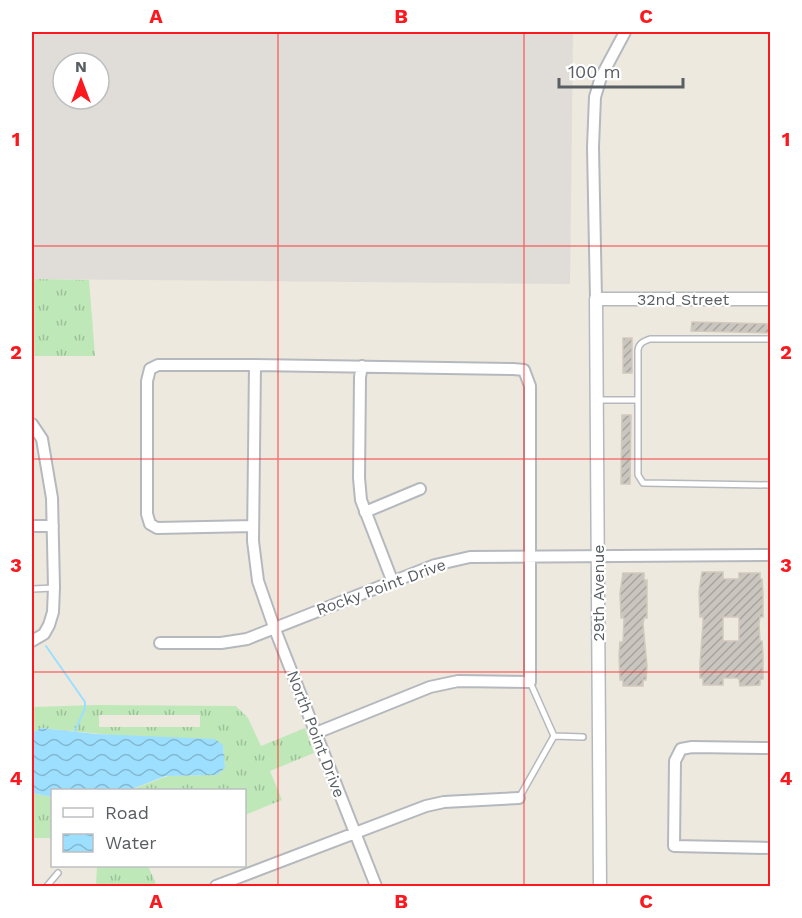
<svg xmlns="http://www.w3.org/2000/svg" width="802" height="918" viewBox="0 0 802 918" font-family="'Work Sans',sans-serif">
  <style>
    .industrial { fill: #e0dcd7; fill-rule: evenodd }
    .grass { fill: url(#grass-tufts); fill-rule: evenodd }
    .water { fill: url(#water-waves) }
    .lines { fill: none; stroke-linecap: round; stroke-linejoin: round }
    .stream { stroke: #9ddfff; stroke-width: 2 }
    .building { fill: url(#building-hatch); stroke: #d2c9bd; stroke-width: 1.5; fill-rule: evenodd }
    .service-casing { stroke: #b5b9be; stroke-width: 8 }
    .minor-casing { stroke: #b5b9be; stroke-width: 14 }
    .tertiary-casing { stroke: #b5b9be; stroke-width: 15 }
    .service { stroke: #fff; stroke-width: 5 }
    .minor { stroke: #fff; stroke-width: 10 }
    .tertiary { stroke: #fff; stroke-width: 12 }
    .grid { fill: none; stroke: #fa191f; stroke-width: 1.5; stroke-opacity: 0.55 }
    .labels { text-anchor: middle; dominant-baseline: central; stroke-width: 4.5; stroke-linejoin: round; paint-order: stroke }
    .street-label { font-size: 16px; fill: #585e62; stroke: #fff }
    .neatline { fill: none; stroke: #fa191f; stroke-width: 2 }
    .grid-label { font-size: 20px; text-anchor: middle; font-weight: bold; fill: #fa191f }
  </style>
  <defs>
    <pattern id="grass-tufts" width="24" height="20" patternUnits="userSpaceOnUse" patternTransform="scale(1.5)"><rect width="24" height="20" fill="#bee8b8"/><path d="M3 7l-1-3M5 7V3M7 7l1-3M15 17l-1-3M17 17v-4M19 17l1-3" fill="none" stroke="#9dbf99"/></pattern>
    <pattern id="water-waves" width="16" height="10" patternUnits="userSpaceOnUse" patternTransform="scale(1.5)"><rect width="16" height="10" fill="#9ddfff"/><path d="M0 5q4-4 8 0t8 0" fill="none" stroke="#83b8d2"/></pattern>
    <pattern id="building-hatch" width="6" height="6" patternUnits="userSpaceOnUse" patternTransform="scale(1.5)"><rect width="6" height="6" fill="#cac5be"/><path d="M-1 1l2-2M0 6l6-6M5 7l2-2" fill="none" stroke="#a7a39e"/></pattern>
  </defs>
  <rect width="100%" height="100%" fill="#ede9df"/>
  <path class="industrial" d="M32 32H573L570 284 32 279ZM63 63H99V99H63Z"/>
  <path class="grass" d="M32 279 89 280 95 356H32Z
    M96 705 236 706 248 718 261 746 305 728 314 753 270 771 282 800 245 815 244 790H130L168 776 217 775 225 768 223 746 41 728 32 733V707ZM99 715H200V727H99Z
    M32 793 52 797V838H32Z
    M97 866H148L157 886H96Z"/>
  <path class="water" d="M41 728 96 734 215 739 223 745 225 768 217 775 166 776 129 790H52V797L32 793V733Z"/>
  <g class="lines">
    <path class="stream" d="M46 646 85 702V708L75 731"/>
  </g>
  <path class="building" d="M692 322 770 324 769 333 691 331Z
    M623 338H632V373H623Z
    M622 415H631L630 484H621Z
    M702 572H723V579H739V573H760V579H762L763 593V617H760L759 624 760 641H762L763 654V679H760V685L740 686 739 679 737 678H723V685H703V678H700V664L703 623V617H700L699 592ZM723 617H739V641H723Z
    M623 573H644V580H647V618H644L643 624 647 666 646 680H643V686H623V680H620L619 655 620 642H623L624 618H621L620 593Z"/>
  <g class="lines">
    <g class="service-casing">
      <path id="service" d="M770 339H650C644 341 639 343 638 350V475L643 483 770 485
        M598 400H638
        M32 589 54 588
        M554 736 583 737
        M519 798 554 736 530 682
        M47 886 58 873"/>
    </g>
    <g class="minor-casing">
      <path id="minor" d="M596 299 593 147 595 97 601 77 625 32
        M362 366 360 377 359 478 361 500 392 580
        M32 424 42 439 52 498 54 587 53 612 49 625 44 634 32 641
        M365 512 420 489
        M32 526H53
        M253 526 157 528 150 524 147 514V381L150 369 158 365H255
        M160 643H221L247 639 435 565 470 557 770 555
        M316 733 430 687 458 681 530 682V386L524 370 513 369 255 365 253 541 258 581 274 627 376 886
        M770 748 692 747 681 749 675 761 674 846 770 848
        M216 886 426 806 444 802 519 798"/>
    </g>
    <g class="tertiary-casing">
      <path id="tertiary" d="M600 886 596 299H770"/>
    </g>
    <use href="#service" class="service"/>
    <use href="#minor" class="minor"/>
    <use href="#tertiary" class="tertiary"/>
  </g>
  <path class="grid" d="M278 32V886M524 32V886M32 246H770M32 459H770M32 672H770"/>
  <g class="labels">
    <g class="street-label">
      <text x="683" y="299">32nd Street</text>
      <text transform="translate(381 587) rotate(-20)">Rocky Point Drive</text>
      <text transform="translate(598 593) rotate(-90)">29th Avenue</text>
      <text transform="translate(316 734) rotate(69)">North Point Drive</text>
    </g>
  </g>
  <rect width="802" height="918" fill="none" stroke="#ffffff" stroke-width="66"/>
  <rect x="51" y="789" width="195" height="78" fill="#ffffff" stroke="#bcbfc0" stroke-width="1.5"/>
  <rect x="63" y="808" width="30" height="9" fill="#ffffff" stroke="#bcbfc0" stroke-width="1.5"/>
  <text x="105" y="819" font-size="18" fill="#585e62">Road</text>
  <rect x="63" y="834" width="30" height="18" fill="url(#water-waves)" stroke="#bcbfc0" stroke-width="1.5"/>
  <text x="105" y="849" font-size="18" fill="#585e62">Water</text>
  <g transform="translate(81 81)"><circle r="28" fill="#ffffff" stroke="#bcbfc0" stroke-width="1.5"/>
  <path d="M0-4.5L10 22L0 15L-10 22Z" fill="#fa191f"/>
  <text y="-9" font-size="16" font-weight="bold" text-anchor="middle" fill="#585e62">N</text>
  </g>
  <path d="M559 78v9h124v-9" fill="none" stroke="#585e62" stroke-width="3"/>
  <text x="568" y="78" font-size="18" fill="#585e62" stroke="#ffffff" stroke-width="4.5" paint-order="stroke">100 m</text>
  <rect x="33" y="33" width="736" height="852" class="neatline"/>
  <g class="grid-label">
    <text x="156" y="23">A</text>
    <text x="401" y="23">B</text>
    <text x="646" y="23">C</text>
    <text x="16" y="146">1</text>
    <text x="786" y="146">1</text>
    <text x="16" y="359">2</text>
    <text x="786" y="359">2</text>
    <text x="16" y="572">3</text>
    <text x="786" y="572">3</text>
    <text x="16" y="785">4</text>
    <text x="786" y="785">4</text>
    <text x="156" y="908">A</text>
    <text x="401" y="908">B</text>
    <text x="646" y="908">C</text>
  </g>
</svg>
